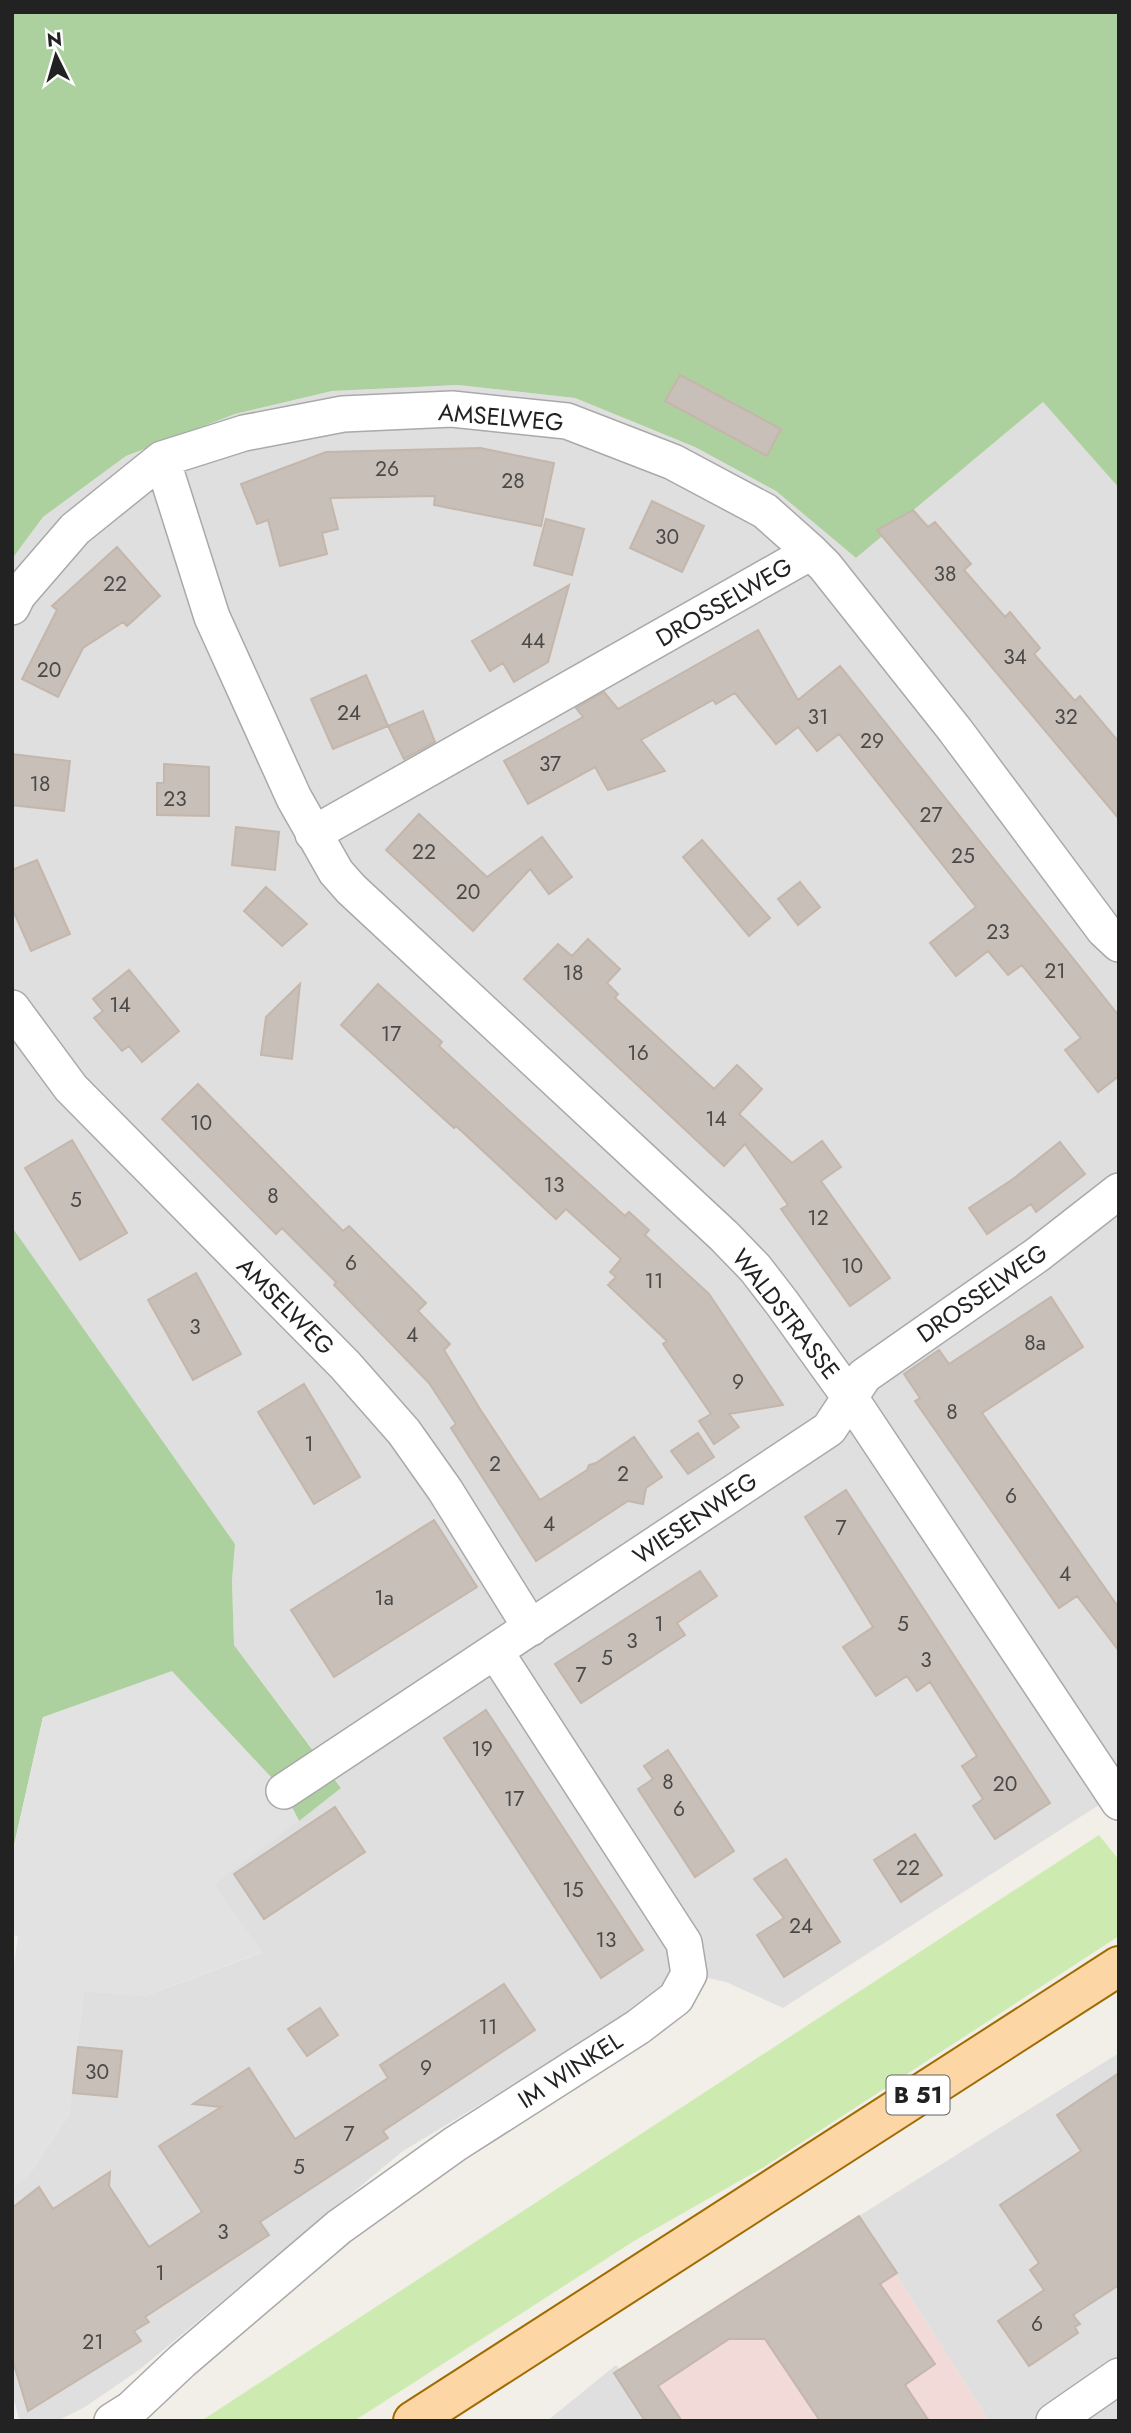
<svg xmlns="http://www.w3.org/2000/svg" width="1131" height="2433" viewBox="0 0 1131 2433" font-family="Jost,sans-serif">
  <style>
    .residential { fill: #e0dfdf }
    .commercial { fill: #f2dad9 }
    .grass { fill: #cdebb0 }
    .forest { fill: #add19e }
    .parking { fill: #e2e2e2 }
    .building { fill: #c7bfb8; stroke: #c4b6ab; stroke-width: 2 }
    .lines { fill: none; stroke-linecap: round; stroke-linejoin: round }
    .minor-casing { stroke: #a9a9a9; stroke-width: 38 }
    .primary-casing { stroke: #a06b00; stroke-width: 42 }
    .minor { stroke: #fff; stroke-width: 35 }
    .primary { stroke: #fcd6a4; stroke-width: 38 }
    .labels { text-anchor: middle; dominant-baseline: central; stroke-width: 5; stroke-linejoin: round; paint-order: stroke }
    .number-label { font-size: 21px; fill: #4b4948 }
    .shield { fill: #fff; stroke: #646464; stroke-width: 2 }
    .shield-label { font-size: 23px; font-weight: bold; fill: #222 }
    .street-label { font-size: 24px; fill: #222; stroke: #fff }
  </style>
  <rect width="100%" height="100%" fill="#f2efe9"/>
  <path class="residential" d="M458 385 575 398 695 447 776 491 856 558 1043 402 1119 488V1792L783 2008 726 1982 677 1971 660 1996 403 2151 139 2370 85 2407 57 2421H20L12 2394V2187L29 2175 69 2115 84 1991 145 1996 261 1953 214 1884 341 1787 234 1645 232 1581 235 1544 12 1227V559L43 517 126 456 235 414 332 391Z
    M1119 2053V2421H989L859 2216Z
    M639 2356 682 2421H547L616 2365 620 2369Z"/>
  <path class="commercial" d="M859 2216 989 2421H682L640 2358Z"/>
  <path class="grass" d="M1099 1835 1119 1860V1936L764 2167 634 2241 354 2421H201Z"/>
  <path class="forest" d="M12 12H1119V488L1043 402 856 558 776 491 695 447 575 398 458 385 332 391 235 414 126 456 43 517 12 559Z
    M12 1227 235 1544 232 1581 234 1645 341 1788 299 1821 283 1791 43 1717 12 1854Z"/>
  <path class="parking" d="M172 1671 284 1791 299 1821 214 1884 262 1952 145 1996 84 1992 69 2115 29 2175 12 2187V1978L18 1936 12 1935V1854L43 1717Z"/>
  <path class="building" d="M680 375 781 429 767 456 665 401Z
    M480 448 554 463 541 526 434 505 435 496 330 498 338 529 322 533 327 554 280 566 268 520 257 524 241 484 326 452Z
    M652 501 704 526 682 572 630 548Z
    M913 510 928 527 935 522 971 564 964 570 1005 617 1010 612 1040 648 1034 654 1075 701 1080 696 1119 742V819L877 530Z
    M546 519 584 529 572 575 534 565Z
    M117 547 160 596 127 626 123 622 83 648 58 697 22 679 57 610 52 606Z
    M569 585 548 662 514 682 503 663 490 671 472 641Z
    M758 630 798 700 840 666 1119 1016V1076L1098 1092 1065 1050 1081 1038 1022 965 1008 975 988 951 956 976 930 943 976 907 839 734 817 751 798 727 776 744 735 693 716 704 713 700 641 740 665 771 608 790 595 767 528 804 504 761 583 717 576 708 604 692 618 709Z
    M366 675 388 726 333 749 311 699Z
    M423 711 435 742 404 759 388 726Z
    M12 754 70 761 64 811 12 805Z
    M164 764 209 767V816L157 815V783H164Z
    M419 814 487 877 542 837 572 877 549 894 530 869 473 931 386 850Z
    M236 827 279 832 275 870 232 865Z
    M702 840 770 918 749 936 683 857Z
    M37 860 70 934 31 951 12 908V870Z
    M800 882 820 907 798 925 778 899Z
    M266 887 307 924 282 946 244 911Z
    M588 939 620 969 607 983 618 994 615 998 714 1089 737 1065 762 1089 739 1114 792 1163 822 1141 841 1167 821 1181 890 1278 850 1306 781 1209 788 1205 745 1144 724 1166 524 979 558 944 572 956Z
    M129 970 179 1031 142 1062 129 1046 122 1051 94 1018 103 1011 93 999Z
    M300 984 292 1059 261 1055 266 1017Z
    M378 984 442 1042 439 1046 520 1121 625 1216 629 1212 649 1230 645 1235 709 1294 783 1405 729 1414 739 1427 714 1444 699 1421 711 1414 663 1344 667 1341 608 1285 616 1277 610 1272 621 1259 566 1209 556 1219 456 1126 454 1128 341 1025Z
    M198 1084 343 1231 349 1226 426 1303 418 1311 450 1344 444 1350 480 1409 540 1500 587 1470 589 1465 596 1463 634 1437 662 1477 646 1488 643 1504 628 1501 536 1561 451 1428 456 1424 429 1383 334 1285 336 1282 282 1228 276 1234 162 1119Z
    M72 1140 127 1233 80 1260 25 1168Z
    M1060 1142 1085 1174 1036 1212 1031 1204 987 1234 969 1208 1013 1179Z
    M196 1273 241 1354 193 1380 148 1300Z
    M1051 1297 1083 1347 982 1413 1119 1608V1651L1077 1596 1059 1608 915 1401 920 1398 904 1374 939 1350 949 1364Z
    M304 1384 360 1477 314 1504 258 1412Z
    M698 1433 714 1457 688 1474 671 1451Z
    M846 1490 1050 1803 995 1839 973 1806 983 1799 962 1766 977 1756 930 1682 917 1691 907 1676 876 1696 843 1647 873 1627 805 1517Z
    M434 1520 477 1587 334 1677 291 1610Z
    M700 1571 717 1596 677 1623 685 1635 581 1703 555 1664Z
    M486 1710 643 1950 601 1978 444 1738Z
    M668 1750 734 1851 695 1877 638 1789 653 1779 644 1766Z
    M335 1807 365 1852 264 1919 234 1874Z
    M915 1834 942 1875 901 1902 874 1860Z
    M786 1859 840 1942 784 1977 757 1935 784 1918 754 1879Z
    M504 1984 535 2030 383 2131 388 2138 260 2222 269 2235 145 2317 149 2322 134 2331 141 2341 28 2411 12 2358V2208L39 2187 53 2209 110 2172 109 2186 149 2247 202 2212 159 2146 221 2107 193 2104 249 2068 295 2139 388 2078 380 2065Z
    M320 2008 338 2035 307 2056 288 2029Z
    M78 2047 122 2051 117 2097 73 2093Z
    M1119 2073V2285L1073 2315 1080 2324 1075 2327 1078 2333 1029 2366 998 2321 1044 2290 1030 2270 1039 2263 1000 2205 1081 2151 1057 2115Z
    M859 2216 897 2273 880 2284 935 2364 905 2385 929 2421H820L765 2339H729L658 2386 682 2421H645L614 2373Z"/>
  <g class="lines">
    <g class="minor-casing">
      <path id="minor" d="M162 459 212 617 294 798 336 872 351 889 724 1236 755 1268 782 1303 851 1399 1119 1802
        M12 607 18 595 75 529 162 459 244 433 343 414 452 409 567 421 673 462 765 511 811 552
        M313 834 811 552 825 566 955 730 1104 930 1119 944
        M12 1008 71 1088 345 1365 404 1432 445 1490 531 1628
        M284 1791 495 1651
        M112 2421 131 2409 182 2361 339 2227 455 2144 638 2027 676 1998 689 1974 684 1943 495 1651 829 1429 864 1376 1037 1255 1119 1191
        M1054 2421 1119 2376"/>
    </g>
    <g class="primary-casing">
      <path id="primary" d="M413 2421 1119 1966"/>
    </g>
    <use href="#minor" class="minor"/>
    <use href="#primary" class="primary"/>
  </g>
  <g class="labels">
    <g class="number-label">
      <text x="387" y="469">26</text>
      <text x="513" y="481">28</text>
      <text x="667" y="537">30</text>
      <text x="945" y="574">38</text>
      <text x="115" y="584">22</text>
      <text x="533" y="641">44</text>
      <text x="1015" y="657">34</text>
      <text x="49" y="670">20</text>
      <text x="349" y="713">24</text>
      <text x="818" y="717">31</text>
      <text x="1066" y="717">32</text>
      <text x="872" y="741">29</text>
      <text x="550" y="764">37</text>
      <text x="40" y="784">18</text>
      <text x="175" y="799">23</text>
      <text x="931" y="815">27</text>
      <text x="424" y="852">22</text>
      <text x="963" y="856">25</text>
      <text x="468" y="892">20</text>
      <text x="998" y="932">23</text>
      <text x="1055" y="971">21</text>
      <text x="573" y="973">18</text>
      <text x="120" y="1005">14</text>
      <text x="391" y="1034">17</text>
      <text x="638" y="1053">16</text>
      <text x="716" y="1119">14</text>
      <text x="201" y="1123">10</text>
      <text x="554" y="1185">13</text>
      <text x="273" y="1196">8</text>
      <text x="76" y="1200">5</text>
      <text x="818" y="1218">12</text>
      <text x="351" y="1263">6</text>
      <text x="852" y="1266">10</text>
      <text x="654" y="1281">11</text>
      <text x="195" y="1327">3</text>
      <text x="412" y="1335">4</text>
      <text x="1035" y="1343">8a</text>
      <text x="738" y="1382">9</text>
      <text x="952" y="1412">8</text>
      <text x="309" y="1444">1</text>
      <text x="495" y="1464">2</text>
      <text x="623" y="1474">2</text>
      <text x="1011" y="1496">6</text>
      <text x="549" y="1524">4</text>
      <text x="841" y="1528">7</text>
      <text x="1065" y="1574">4</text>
      <text x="384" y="1598">1a</text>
      <text x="659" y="1624">1</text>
      <text x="903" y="1624">5</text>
      <text x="632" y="1641">3</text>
      <text x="607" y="1658">5</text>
      <text x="926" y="1660">3</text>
      <text x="581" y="1675">7</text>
      <text x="482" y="1749">19</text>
      <text x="668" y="1782">8</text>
      <text x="1005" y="1784">20</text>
      <text x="514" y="1799">17</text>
      <text x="679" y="1809">6</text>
      <text x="908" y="1868">22</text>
      <text x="573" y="1890">15</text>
      <text x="801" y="1926">24</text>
      <text x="606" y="1940">13</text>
      <text x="488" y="2027">11</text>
      <text x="426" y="2068">9</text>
      <text x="97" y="2072">30</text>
      <text x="349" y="2134">7</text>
      <text x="299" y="2167">5</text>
      <text x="223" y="2232">3</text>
      <text x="160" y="2273">1</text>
      <text x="1037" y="2324">6</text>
      <text x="93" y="2342">21</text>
    </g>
    <rect class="shield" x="886.5" y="2075.5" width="63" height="39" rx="5"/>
    <g class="shield-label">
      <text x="918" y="2095">B 51</text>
    </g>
    <g class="street-label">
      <text transform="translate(501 417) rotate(5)">AMSELWEG</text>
      <text transform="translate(724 602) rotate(-30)">DROSSELWEG</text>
      <text transform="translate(982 1293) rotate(-35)">DROSSELWEG</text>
      <text transform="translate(286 1306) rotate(45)">AMSELWEG</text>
      <text transform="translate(786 1314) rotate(52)">WALDSTRASSE</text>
      <text transform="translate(695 1518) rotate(-34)">WIESENWEG</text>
      <text transform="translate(570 2070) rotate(-33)">IM WINKEL</text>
    </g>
  </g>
  <rect width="1131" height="2433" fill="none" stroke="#222222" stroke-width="28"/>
  <g transform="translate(56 56) rotate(355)" stroke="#ffffff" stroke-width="5" paint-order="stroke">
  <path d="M0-5L12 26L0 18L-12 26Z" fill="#222222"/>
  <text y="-10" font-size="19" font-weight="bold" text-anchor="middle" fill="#222222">N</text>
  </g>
</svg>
